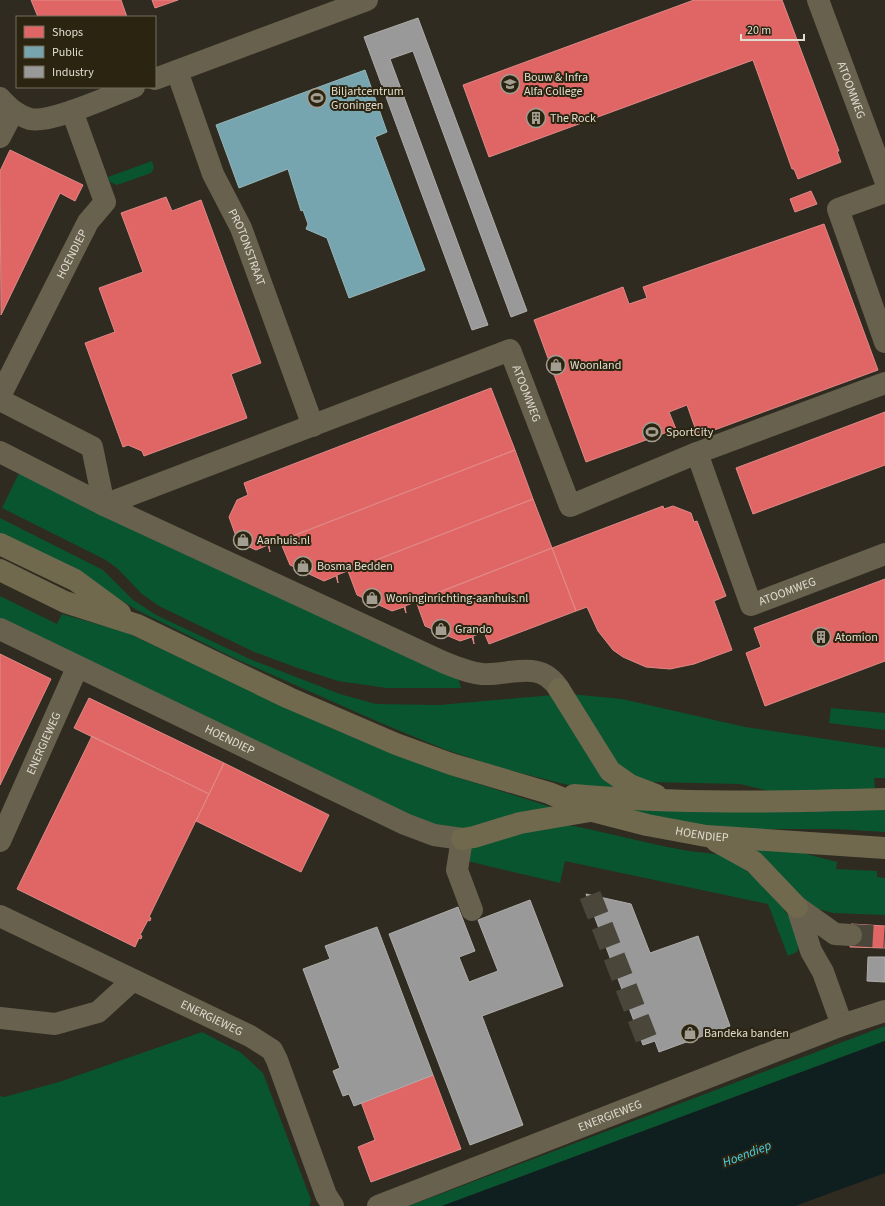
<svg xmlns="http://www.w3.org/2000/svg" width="885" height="1206" viewBox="0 0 885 1206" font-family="'Source Sans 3',sans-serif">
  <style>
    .green { fill: #095530 }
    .water { fill: #0f1f20 }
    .shops { fill: #e06666; stroke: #e08986 }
    .public { fill: #76a5af; stroke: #96b6b9 }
    .industry { fill: #999; stroke: #afadaa }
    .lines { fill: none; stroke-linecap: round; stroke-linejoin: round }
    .minor-tunnel { stroke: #4a463a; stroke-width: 22; stroke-dasharray: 22 11; stroke-linecap: butt }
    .minor { stroke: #67614e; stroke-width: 22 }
    .major { stroke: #70694e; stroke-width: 22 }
    .labels { text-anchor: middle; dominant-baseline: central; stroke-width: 4; stroke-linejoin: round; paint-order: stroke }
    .poi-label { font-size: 12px; fill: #e1dcd0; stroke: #2b2410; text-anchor: start }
    .street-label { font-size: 12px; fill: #e1dcd0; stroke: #2b2410 }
    .water-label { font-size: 13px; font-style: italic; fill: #48d5e9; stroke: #2b2410 }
  </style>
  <rect width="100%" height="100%" fill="#2f2b20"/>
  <path class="green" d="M152 161 154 168 151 173 117 185 110 182 108 177Z
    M21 469 458 677 461 688H387L338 681 295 667 252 651 159 606 142 594 117 568 104 559 2 508Z
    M0 518 103 570 132 599 156 615 252 660 340 694 376 704 439 705 553 695 624 787 584 789 497 767 444 749 381 723 234 658 137 610 84 578 0 536Z
    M0 596 57 624 62 614 125 632 333 729 444 773 551 807 493 826 435 831 0 621Z
    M570 694 622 699 745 727 885 748V778H874L875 788 854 792 778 793 740 784 650 782 634 777 619 766Z
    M831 708 885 713V730L829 723Z
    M885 805V832L836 829H719L669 824 616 806Z
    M562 824C603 831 643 843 684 850 697 853 714 852 726 857 750 868 809 924 797 952L788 956 768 904 565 861 560 883 467 861 472 844Z
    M779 847 837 862 836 869 877 871V877L885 878V915L833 913 808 906 753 850Z
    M885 1026V1041L442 1206H409Z
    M202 1032 240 1052 263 1073 311 1200 309 1206H0V1096L4 1097 59 1082Z"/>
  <path class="water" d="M885 1041V1173L795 1206H442Z"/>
  <path class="shops" d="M31 0H121L127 17H38Z
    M152 0H178L155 8Z
    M694 0H782L839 151H837L841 162 798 179 794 169H792L753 60 489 157 463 85Z
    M10 150 83 185 75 201 60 193 1 315 0 171Z
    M811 191 817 204 795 212 790 199Z
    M166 197 172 211 201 200 261 363 231 374 247 418 144 456 142 451 128 445 123 447 85 343 115 332 99 288 143 272 121 213Z
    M824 224 878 370 698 436 687 405 669 412 676 429 586 462 534 320 623 287 629 304 647 298 643 287Z
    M491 388 515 450 269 545 270 552 268 545 256 550 238 542 229 517 237 500 248 495 244 483Z
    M885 412V465L753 514 736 468Z
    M515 450 533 499 337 575 338 583 336 576 324 581 290 565 280 541Z
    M533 499 552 548 405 606 406 613 404 607 392 611 357 595 348 571Z
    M663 506 664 509 673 506 691 513 694 522 697 521 726 596 714 601 732 650 694 664 670 669 646 667 623 657 613 650 598 631 587 607 576 611 552 548Z
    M552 548 576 611 489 644 484 632 473 636 474 644 472 637 460 641 425 626 416 601Z
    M885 579V661L765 706 746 653 761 647 754 628Z
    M0 654 51 679 0 785Z
    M89 698 224 763 209 794 74 728Z
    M92 736 209 794 149 917 151 918 150 921 148 920 140 935 142 936 141 939 139 938 135 947 17 889Z
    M224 763 329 815 301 872 196 821Z
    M851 924 885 926V948L850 947Z
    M433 1075 461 1149 371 1182 358 1147 375 1140 361 1102Z"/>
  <path class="public" d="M365 70 387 132 375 137 425 270 349 298 327 238 306 229 308 224 303 210 301 211 288 169 239 188 216 125Z"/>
  <path class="industry" d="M418 18 527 311 511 317 413 51 390 59 488 325 472 330 364 37Z
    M586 894 631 904 650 953 698 936 730 1026 659 1052 655 1041 643 1045Z
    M530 900 563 986 482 1016 523 1125 470 1145 389 934 458 907 475 951 459 957 469 982 498 971 478 920Z
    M377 927 433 1075 354 1106 349 1094 343 1096 333 1071 340 1068 303 969 330 959 325 946Z
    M868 957H885V982L867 981Z"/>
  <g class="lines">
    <path class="minor-tunnel" d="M590 895 648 1043
      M851 935 885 937"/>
    <g class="minor">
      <path id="s1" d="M818 0 885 180"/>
      <path id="s2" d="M177 71 213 174 241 228 313 426"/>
      <path d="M155 79 367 0"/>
      <path d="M0 98C9 108 17 115 30 119 51 124 112 95 134 87"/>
      <path d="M0 137 13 112"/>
      <path d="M885 192 838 209 885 342"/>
      <path id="s3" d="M0 396 88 222 105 202 72 111"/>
      <path d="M0 400 92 447 104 505"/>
      <path d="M0 452 104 505 443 662C455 667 469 673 482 674 510 676 540 658 559 689"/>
      <path id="s4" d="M697 453 751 605 885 554"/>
      <path id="s5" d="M104 505 510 350 570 506 697 453 885 383"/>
      <path id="s6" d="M0 629 405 824 434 835 462 839 457 870 472 910"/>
      <path id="s7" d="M0 841 77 668"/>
      <path d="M797 907 811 951 823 972 842 1025"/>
      <path d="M797 907 835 934 851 935"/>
      <path id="s8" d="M0 916 250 1036 272 1050 277 1060 326 1195 333 1206"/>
      <path d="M0 1018 55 1024 98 1012 133 980"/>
      <path id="s9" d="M378 1206 842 1025 885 1011"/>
    </g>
    <g class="major">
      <path d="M0 544 75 580 120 613"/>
      <path id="s10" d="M0 570 65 602 137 625 289 698 396 744 451 764 549 793 593 811 647 825 706 836 885 848"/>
      <path d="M559 689 610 771 630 785 656 795"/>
      <path d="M574 795C678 804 781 802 885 799"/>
      <path d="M462 839 474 837 520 823 590 811"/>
      <path d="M716 841 754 862 797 907"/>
    </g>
  </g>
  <defs>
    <g id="university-ring" transform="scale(1)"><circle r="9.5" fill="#2b2410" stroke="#a39e92" stroke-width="1.5"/><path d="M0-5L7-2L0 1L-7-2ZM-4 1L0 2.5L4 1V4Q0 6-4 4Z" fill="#a39e92"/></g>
    <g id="stadium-ring" transform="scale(1)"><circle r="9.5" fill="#2b2410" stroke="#a39e92" stroke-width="1.5"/><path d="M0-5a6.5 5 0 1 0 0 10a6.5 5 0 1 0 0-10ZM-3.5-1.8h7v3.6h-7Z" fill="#a39e92"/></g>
    <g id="building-ring" transform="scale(1)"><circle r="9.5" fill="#2b2410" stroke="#a39e92" stroke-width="1.5"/><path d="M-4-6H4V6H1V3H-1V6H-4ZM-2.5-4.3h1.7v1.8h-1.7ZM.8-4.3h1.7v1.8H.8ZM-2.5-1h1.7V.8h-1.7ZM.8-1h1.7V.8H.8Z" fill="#a39e92"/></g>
    <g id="shop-ring" transform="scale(1)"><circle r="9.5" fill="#2b2410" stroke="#a39e92" stroke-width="1.5"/><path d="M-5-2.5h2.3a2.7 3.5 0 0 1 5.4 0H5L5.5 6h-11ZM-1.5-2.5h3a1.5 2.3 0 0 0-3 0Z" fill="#a39e92"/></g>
  </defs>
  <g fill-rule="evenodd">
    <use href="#university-ring" x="510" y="84"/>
    <use href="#stadium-ring" x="317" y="98"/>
    <use href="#building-ring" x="536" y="118"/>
    <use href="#shop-ring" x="556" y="365"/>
    <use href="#stadium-ring" x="652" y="432"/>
    <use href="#shop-ring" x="243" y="540"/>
    <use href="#shop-ring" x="303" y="566"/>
    <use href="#shop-ring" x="372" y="598"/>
    <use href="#shop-ring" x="441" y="629"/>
    <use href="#building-ring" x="821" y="637"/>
    <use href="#shop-ring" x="690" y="1033"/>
  </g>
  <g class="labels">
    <g class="poi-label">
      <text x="524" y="77">Bouw &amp; Infra<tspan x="524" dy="14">Alfa College</tspan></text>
      <text x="331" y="91">Biljartcentrum<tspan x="331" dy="14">Groningen</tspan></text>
      <text x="550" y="118">The Rock</text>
      <text x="570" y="365">Woonland</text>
      <text x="666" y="432">SportCity</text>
      <text x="257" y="540">Aanhuis.nl</text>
      <text x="317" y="566">Bosma Bedden</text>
      <text x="386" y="598">Woninginrichting-aanhuis.nl</text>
      <text x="455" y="629">Grando</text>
      <text x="835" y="637">Atomion</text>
      <text x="704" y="1033">Bandeka banden</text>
    </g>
    <g class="street-label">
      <text stroke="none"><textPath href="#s1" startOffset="96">ATOOMWEG</textPath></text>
      <text stroke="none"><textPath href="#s2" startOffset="190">PROTONSTRAAT</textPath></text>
      <text stroke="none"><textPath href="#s3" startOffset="159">HOENDIEP</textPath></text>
      <text stroke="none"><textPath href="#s5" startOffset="481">ATOOMWEG</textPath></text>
      <text stroke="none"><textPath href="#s4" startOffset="200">ATOOMWEG</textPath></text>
      <text stroke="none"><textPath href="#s6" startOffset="255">HOENDIEP</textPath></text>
      <text stroke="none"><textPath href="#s7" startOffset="107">ENERGIEWEG</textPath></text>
      <text stroke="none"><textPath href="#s10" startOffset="753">HOENDIEP</textPath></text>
      <text stroke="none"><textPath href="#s8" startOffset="235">ENERGIEWEG</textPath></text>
      <text stroke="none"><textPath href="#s9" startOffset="249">ENERGIEWEG</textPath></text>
    </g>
    <g class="water-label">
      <text transform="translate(747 1154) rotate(-21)">Hoendiep</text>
    </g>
  </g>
  <rect x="16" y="16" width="140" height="72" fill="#2b2410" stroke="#746e5d"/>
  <rect x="24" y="26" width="20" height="12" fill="#e06666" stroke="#746e5d"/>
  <text x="52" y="36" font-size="12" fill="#e1dcd0">Shops</text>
  <rect x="24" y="46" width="20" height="12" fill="#76a5af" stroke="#746e5d"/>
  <text x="52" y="56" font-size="12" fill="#e1dcd0">Public</text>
  <rect x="24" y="66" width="20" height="12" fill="#999999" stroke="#746e5d"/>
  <text x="52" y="76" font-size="12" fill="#e1dcd0">Industry</text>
  <path d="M741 34v6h63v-6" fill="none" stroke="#e1dcd0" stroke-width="2"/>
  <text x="747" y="34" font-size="12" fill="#e1dcd0" stroke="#2b2410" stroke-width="3" paint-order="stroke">20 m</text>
</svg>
